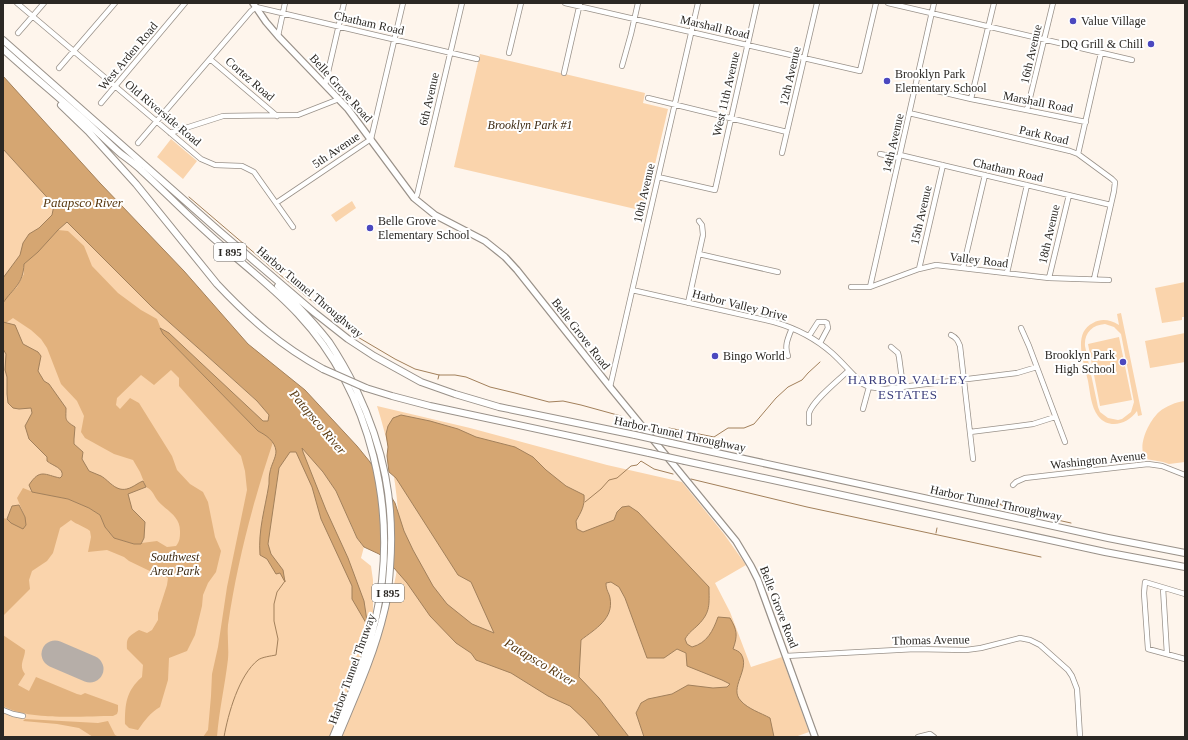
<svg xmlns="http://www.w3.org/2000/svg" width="1188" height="740" viewBox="0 0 1188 740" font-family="Georgia,serif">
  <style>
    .green { fill: #fad4ac; fill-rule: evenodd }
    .forest { fill: #e2b27e }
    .water { fill: #d5a672; stroke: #a2805b }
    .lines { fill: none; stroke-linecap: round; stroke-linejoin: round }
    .stream { stroke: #a2805b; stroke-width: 1 }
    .runway { stroke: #b6aea8; stroke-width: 27 }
    .minor-casing { stroke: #999189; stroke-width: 6 }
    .major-casing { stroke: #999189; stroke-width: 8 }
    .highway-casing { stroke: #999189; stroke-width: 8 }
    .minor { stroke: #fff; stroke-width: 4.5 }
    .major { stroke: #fff; stroke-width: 5.5 }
    .highway { stroke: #fff; stroke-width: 6 }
    .highway-bridge-casing { stroke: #999189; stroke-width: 8; stroke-linecap: butt }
    .highway-bridge { stroke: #fff; stroke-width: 6 }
    .poi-dot { fill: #4b48bf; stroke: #fff; stroke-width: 1.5 }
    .labels { text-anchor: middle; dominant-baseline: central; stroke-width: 4; stroke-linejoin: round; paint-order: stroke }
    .shield { fill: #fff; stroke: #6b6866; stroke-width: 1 }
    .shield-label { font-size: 11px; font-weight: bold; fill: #2b2824 }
    .poi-label { font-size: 12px; fill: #2b2824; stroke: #fff; text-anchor: start }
    .street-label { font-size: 12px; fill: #2b2824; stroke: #fff }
    .park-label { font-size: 12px; font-style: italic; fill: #3e2a12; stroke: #fff }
    .water-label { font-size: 13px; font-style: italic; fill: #593910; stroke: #fff }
    .neighbourhood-label { font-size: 13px; letter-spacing: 1px; fill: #3c3f7c; stroke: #fff }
  </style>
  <rect width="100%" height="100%" fill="#fef5ec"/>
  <path class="green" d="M480 54 645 93 643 103 668 109 644 211 454 167Z
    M171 139 197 161 183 179 157 157Z
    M3 149 50 200 67 222 152 307 206 355 257 401 269 415 302 447 323 472 336 491 347 515 352 528 357 538 364 547 361 558 371 566 373 580V620L383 625C387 609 393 592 396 575 404 519 394 460 377 406L470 428 607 465 682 482 724 534 746 565 715 583 730 612 751 667 782 657 809 732 795 737H3Z
    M352 201 356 208 336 222 331 215Z
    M1185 282V317H1182V320L1162 323 1155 288Z
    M1121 313 1142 415 1138 416 1137 411C1128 424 1109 430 1098 416 1091 407 1090 392 1088 381 1084 363 1072 333 1093 323 1102 318 1110 320 1119 325L1117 314ZM1105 324 1114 327 1121 334 1134 402 1131 412 1122 419 1118 420 1108 418 1100 412 1098 407 1085 346C1084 333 1092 325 1105 324Z
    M1185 333V362L1150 368 1145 341Z
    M1119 337 1132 400 1100 406 1088 344Z
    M1185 401V462L1169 464 1163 462 1146 459C1136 447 1149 421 1159 412 1166 406 1176 402 1185 401Z"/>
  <path class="forest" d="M58 230 68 231 84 246 92 266 118 293 141 310 157 319 163 334 258 431 267 436 273 442C253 502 237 563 228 625 227 636 229 648 228 659 225 685 219 711 217 737H203L208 730 211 696 212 674 218 647 227 587 247 490 245 471 241 456 179 386V378L171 370 154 385 141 375 117 398 116 405 120 409 130 398 139 403 172 456 177 470 190 484 203 492 208 502 215 537 221 551 216 572 208 583 203 595 202 606 195 635 187 651 169 658 168 680 160 707C150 713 145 720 138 730L129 728 125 724C125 704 126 691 142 677L143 665 127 649C126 637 129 636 139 630L147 633 152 630 158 620V613L167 585 168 578 162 574H156L129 561 124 557 107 550 88 552 91 537 90 531C84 526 77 525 71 520L60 528 53 553 47 561 32 571 29 580 30 589 3 616V518L7 519 11 523 25 517 17 498 23 488 33 492 68 499 89 508 100 515 105 527 114 538 134 544 157 541 167 547 176 546C180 541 180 537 180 531 180 516 167 511 158 501 154 496 153 490 146 487L140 472 133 460 114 454 85 438 81 432 84 416 77 401 61 384 47 348 41 339 31 330 13 318 6 323 3 322V303L8 295 17 287 24 274V264Z
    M3 635 25 650C25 659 18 665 25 674L18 685 29 691 36 677 77 694 81 695 85 693 118 705V711L117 714 113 716C83 716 29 721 3 706Z
    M25 719 98 723 108 721 115 735 119 737H93L79 728 57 724 23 721Z"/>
  <path class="water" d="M3 76 100 183 184 271 248 344 305 390 357 446 370 462 395 503 404 531 413 550 433 586 447 604 472 624 494 633 471 582 458 575 396 478 389 472 387 456 388 447 386 434 388 426 393 418 401 415 430 421 458 429 476 437 515 447 533 457 546 470 566 486 584 495C585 506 581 512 576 521L577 529 583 532 614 520 617 512 622 507 629 506 638 512 709 587C709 604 711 612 698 625 693 630 689 632 685 639L687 644 692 647C707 643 713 631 718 617L730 618C737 630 738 635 733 649 736 650 740 652 741 654 751 669 728 688 741 701 748 709 761 713 770 718L774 737H644L636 713 641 703 648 699 672 694 688 685 713 688 727 687 730 684 722 680 687 666 686 653 677 649 664 658H647L625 598 619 587 611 582 606 583C606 591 609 592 610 598 614 619 595 629 581 640L579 677 599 698 629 737H600L585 720 570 706 548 696 511 673 476 660 471 653 456 643 430 616 407 583 394 568 379 554 364 547 357 538 336 491 323 472 302 448 303 452 326 510 348 558 364 601 367 621 366 623 352 599V586L321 519 312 487 296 452H290L279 468 268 544 271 554 283 570 285 582 280 573 276 574 267 559 260 555C258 530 265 509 269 484 269 480 269 476 270 472 271 465 276 458 276 451 275 441 266 435 258 431L163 334 160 328 169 333 263 421H268L269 415 257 401 206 355 152 307 67 222 58 230 38 252 24 264C23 285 13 288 3 303V278L20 255 23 243 29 234 39 228 52 215 54 205 3 149Z
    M3 322 15 325 23 344 38 352 41 356 38 371 44 381 49 384 66 408C66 420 64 420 75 427L74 439V444L83 452 82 459 89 471C93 473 97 474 101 476 110 481 117 495 132 487 136 485 138 483 143 481L146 487 128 494 132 509 145 522 144 538 141 544H134L114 538 105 527 100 515 89 508 68 499 32 492 29 485C40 468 45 475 60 478L62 476C64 468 53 466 47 461V457L29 439 25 426 32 413 31 408 19 409 13 408 8 403 7 394V377L5 370 6 354 3 349Z
    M19 505 25 517 26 525 23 529 11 523 7 519 12 506Z"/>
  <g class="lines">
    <path class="stream" d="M189 197 279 274 312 301 344 325 356 336 395 359 415 369 439 375H455L466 377 490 387 515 393 549 402 563 401 581 405 621 416
      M438 379 439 375
      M669 428 714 437 728 428H744L754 424 776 398 788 387 802 380 808 373 820 362
      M691 479 807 507 1041 557
      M943 495 948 491 962 493 997 503 1012 510 1071 523
      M585 502 601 489 609 480 617 478 631 466 637 465 641 461 654 469 673 474
      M1000 504 1009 503
      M936 533 937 528
      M367 621 370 629
      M224 737C228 714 239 675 258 660 262 657 271 656 276 655L278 639 274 621V604L277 592 285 581"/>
    <path class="runway" d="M55 654 90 669"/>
    <g class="minor-casing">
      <path id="minor" d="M17 3 201 159 215 165 242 166 254 172 293 227
        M565 3 860 71 876 3
        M888 3 1132 60
        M18 33 44 3
        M278 36 285 3
        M509 53 521 3
        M210 59 277 116
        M622 66 631 34 638 3
        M59 68 115 3
        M564 73 580 3
        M325 85 344 3
        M916 86 971 99 1086 122
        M648 98 787 132
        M971 99 994 3
        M101 103 185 3
        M1027 110 1053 3
        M909 113 1070 151 1078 154 1112 179 1115 182 1114 191 1094 279
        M170 133 223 116 298 115 339 99
        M138 143 251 11 256 7 477 59
        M782 153 817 3
        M880 154 899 158
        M1078 154 1101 53
        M900 155 1111 205
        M658 177 715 190 757 3
        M414 198 417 195 462 3
        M276 203 371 139 403 3
        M699 254 778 272
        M963 268 985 175
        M919 269 943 165
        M1007 273 1027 185
        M1049 278 1069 195
        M851 287H870L919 269 936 265 1049 278 1109 280
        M870 287 934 3
        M632 290 774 322C795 328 815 338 832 353 843 363 852 374 863 384L869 387 885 389 1017 373 1037 367
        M688 303 703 235 702 225 699 221
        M1021 328 1029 346 1065 442
        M951 335C957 338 958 341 960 346L973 459
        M809 336 818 322H825L827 323 828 328 820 343
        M891 347 898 353 899 357 903 387
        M788 356C784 346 788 338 792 328
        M610 387 698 3
        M863 409 869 387
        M809 423C809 420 809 416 809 413 813 400 839 380 849 370
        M970 432 1033 424 1055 417
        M1013 485 1016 482 1025 478 1148 464 1162 466 1185 475
        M1163 588 1167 654
        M1185 594 1145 582 1144 593 1148 649 1185 659
        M786 656 915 649 966 650 981 648 1020 638 1030 640 1040 645 1068 670 1072 676 1077 689 1080 737
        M3 710 13 714 23 716
        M918 737 930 734 934 737"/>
    </g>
    <g class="major-casing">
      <path id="major" d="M253 3 266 22 278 36 348 109 414 198 435 215 485 241 505 257 517 270 610 387 736 541 751 566 758 580 815 737"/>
    </g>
    <g class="highway-casing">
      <path id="highway" d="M3 40 218 230 315 313 348 339 374 356 421 382 455 394 499 407 635 435
        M3 49C26 70 50 90 74 111 90 124 105 140 121 154 128 159 135 164 141 170 165 192 188 216 212 237 241 263 272 286 298 314 372 393 399 513 376 617 367 658 349 698 333 737
        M61 105 88 131 136 184 217 284C250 319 281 346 323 369
        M278 286C296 304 314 322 329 342 339 357 348 373 356 389 384 448 395 503 390 568 389 583 388 598 384 612 374 655 355 696 338 737
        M366 388 392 396 430 406 649 453
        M671 443 1108 538 1185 553
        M685 461 1105 552 1185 567"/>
    </g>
    <use href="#minor" class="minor"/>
    <use href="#major" class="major"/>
    <use href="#highway" class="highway"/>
    <g class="highway-bridge-casing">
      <path id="highway-bridge" d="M323 369 366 388
        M635 435 671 443
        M649 453 685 461"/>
    </g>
    <use href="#highway-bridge" class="highway-bridge"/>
  </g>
  <g class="poi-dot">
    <circle cx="1073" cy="21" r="4"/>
    <circle cx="1151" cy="44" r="4"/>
    <circle cx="887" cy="81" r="4"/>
    <circle cx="370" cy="228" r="4"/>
    <circle cx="715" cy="356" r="4"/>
    <circle cx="1123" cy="362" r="4"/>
  </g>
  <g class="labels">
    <g class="shield">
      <rect x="214" y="243" width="32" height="18" rx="3"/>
      <rect x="372" y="584" width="32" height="18" rx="3"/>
    </g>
    <g class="shield-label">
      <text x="230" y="252">I 895</text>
      <text x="388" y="593">I 895</text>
    </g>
    <g class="poi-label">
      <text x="1081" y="21">Value Village</text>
      <text x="1143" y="44" text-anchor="end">DQ Grill &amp; Chill</text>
      <text x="895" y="74">Brooklyn Park<tspan x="895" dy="14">Elementary School</tspan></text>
      <text x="378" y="221">Belle Grove<tspan x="378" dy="14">Elementary School</tspan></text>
      <text x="1115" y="355" text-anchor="end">Brooklyn Park<tspan x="1115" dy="14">High School</tspan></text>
      <text x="723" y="356">Bingo World</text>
    </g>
    <g class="street-label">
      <text transform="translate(369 23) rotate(13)">Chatham Road</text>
      <text transform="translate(715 27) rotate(13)">Marshall Road</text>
      <text transform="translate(1031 54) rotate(-77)">16th Avenue</text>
      <text transform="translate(128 56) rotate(-50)">West Arden Road</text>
      <text transform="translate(790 76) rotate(-77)">12th Avenue</text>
      <text transform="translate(250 79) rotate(41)">Cortez Road</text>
      <text transform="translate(341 88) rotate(48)">Belle Grove Road</text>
      <text transform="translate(726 94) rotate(-77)">West 11th Avenue</text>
      <text transform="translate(429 99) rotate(-77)">6th Avenue</text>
      <text transform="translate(1038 102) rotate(11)">Marshall Road</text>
      <text transform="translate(163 113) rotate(40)">Old Riverside Road</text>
      <text transform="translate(1044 135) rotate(13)">Park Road</text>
      <text transform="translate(893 143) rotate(-77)">14th Avenue</text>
      <text transform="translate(336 150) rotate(-34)">5th Avenue</text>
      <text transform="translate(1008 170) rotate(13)">Chatham Road</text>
      <text transform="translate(644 193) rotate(-77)">10th Avenue</text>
      <text transform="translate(921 215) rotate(-77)">15th Avenue</text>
      <text transform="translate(1049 234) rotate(-77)">18th Avenue</text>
      <text transform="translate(979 260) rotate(7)">Valley Road</text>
      <text transform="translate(310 292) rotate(40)">Harbor Tunnel Throughway</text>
      <text transform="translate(740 305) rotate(14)">Harbor Valley Drive</text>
      <text transform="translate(581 334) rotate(52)">Belle Grove Road</text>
      <text transform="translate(680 434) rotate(12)">Harbor Tunnel Throughway</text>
      <text transform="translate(1098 460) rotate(-6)">Washington Avenue</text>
      <text transform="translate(996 503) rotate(12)">Harbor Tunnel Throughway</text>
      <text transform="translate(779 607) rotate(69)">Belle Grove Road</text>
      <text transform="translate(931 640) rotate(-1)">Thomas Avenue</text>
      <text transform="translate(352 669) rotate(-70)">Harbor Tunnel Thruway</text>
    </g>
    <g class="park-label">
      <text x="530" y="125">Brooklyn Park #1</text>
      <text x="175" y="557">Southwest<tspan x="175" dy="14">Area Park</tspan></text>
    </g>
    <g class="water-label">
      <text x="83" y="202">Patapsco River</text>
      <text transform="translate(318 422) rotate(50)">Patapsco River</text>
      <text transform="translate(540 662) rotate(31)">Patapsco River</text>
    </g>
    <g class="neighbourhood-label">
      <text x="908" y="379">HARBOR VALLEY<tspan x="908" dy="15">ESTATES</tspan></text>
    </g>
  </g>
  <rect width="1188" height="740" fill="none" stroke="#2b2824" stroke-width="8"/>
</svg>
